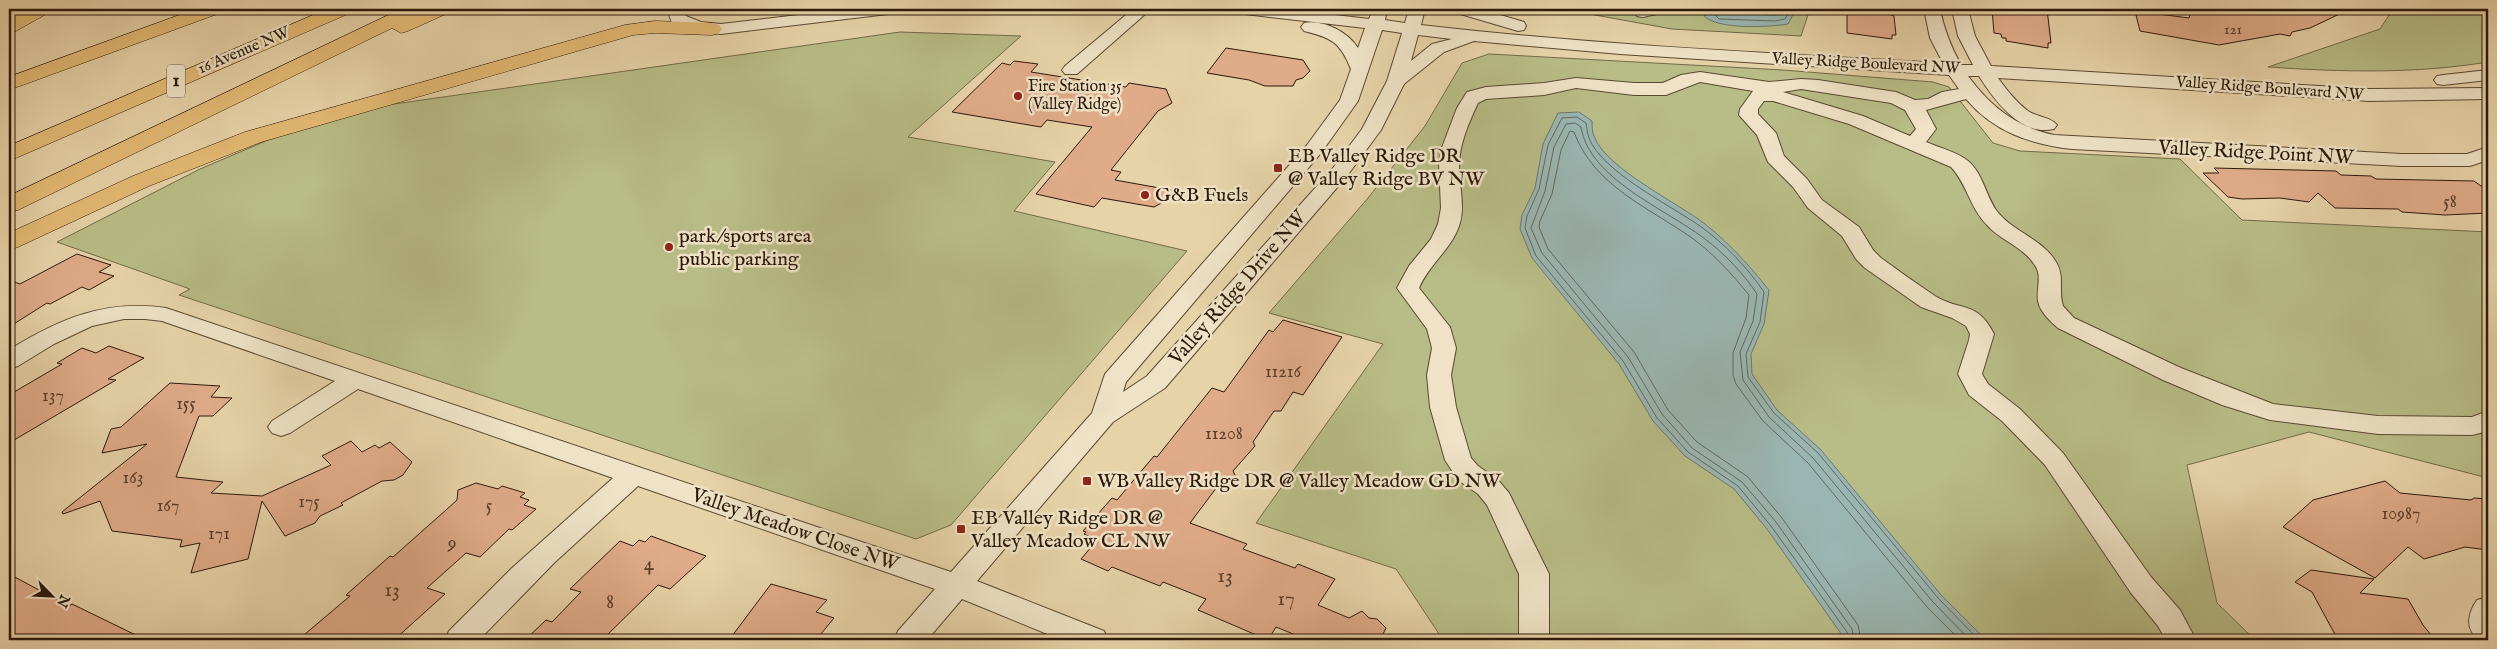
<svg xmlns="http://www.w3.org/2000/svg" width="2497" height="649" viewBox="0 0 2497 649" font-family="'IM FELL English',serif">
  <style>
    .green { fill: #b8bc86; stroke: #726a48 }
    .water { fill: #9ab6b2; stroke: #6e776f }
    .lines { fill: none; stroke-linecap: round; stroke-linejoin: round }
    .shore { stroke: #63685e; stroke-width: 1 }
    .building { fill: #e0ab89; stroke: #2c190a }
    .minor-casing { stroke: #5b4832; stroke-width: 2 }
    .highway-casing { stroke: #2c190a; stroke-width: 1 }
    .minor { fill: #efe2c6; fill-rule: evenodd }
    .highway { fill: #e4ba74; fill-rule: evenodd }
    .poi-dot { fill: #8f2418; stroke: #efe2c6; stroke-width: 2 }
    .labels { text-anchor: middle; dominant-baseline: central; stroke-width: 5; stroke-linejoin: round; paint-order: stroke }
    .far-number-label { font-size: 15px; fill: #593e2a }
    .far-street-label { font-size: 16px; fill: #2c190a; stroke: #efe2c6 }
    .far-poi-label { font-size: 16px; fill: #2c190a; stroke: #efe2c6; text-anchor: start }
    .number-label { font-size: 18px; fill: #593e2a }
    .shield { fill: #efe2c6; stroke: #665542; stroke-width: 1 }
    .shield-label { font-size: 19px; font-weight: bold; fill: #2c190a }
    .street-label { font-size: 20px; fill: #2c190a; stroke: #efe2c6 }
    .poi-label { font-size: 20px; fill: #2c190a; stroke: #efe2c6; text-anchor: start }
    .near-number-label { font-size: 21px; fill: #593e2a }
  </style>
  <rect width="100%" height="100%" fill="#e7d3a8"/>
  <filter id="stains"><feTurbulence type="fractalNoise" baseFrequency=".004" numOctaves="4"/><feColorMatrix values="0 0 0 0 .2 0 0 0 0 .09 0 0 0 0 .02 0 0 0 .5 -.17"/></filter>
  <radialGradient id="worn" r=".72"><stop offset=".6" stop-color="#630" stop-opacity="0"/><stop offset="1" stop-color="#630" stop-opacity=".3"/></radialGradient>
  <path class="green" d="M1562 9H1810L1801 36 1672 29Z
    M2393 9H2488V62C2415 74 2342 72 2268 67L2380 29Z
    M900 32 1021 36 908 137 1055 162 1014 211 1187 251 951 525 916 539 179 295 190 289 57 242 200 169 294 129 387 105Z
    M1489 54 1783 70 1933 82 1949 87 1993 143 2020 151 2180 159 2242 220 2488 232V478L2309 432 2187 465 2217 603 2255 640H1443L1396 569 1256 523 1383 344 1269 313 1368 198 1425 126 1462 63Z"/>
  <path class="water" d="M1728 9H1796L1788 24C1769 27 1718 30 1704 16L1715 11Z
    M1579 112 1592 121C1592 126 1592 132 1594 136 1605 168 1678 203 1705 224 1730 244 1749 265 1769 290L1764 324 1751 354 1752 374 1777 410 1821 450 1941 595 1986 640H1843L1842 635 1767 529 1734 489 1685 456 1653 421 1619 364 1532 258 1520 229 1522 215 1535 188 1543 144 1558 113Z"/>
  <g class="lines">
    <path class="shore" d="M1719 9 1716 16 1719 19 1775 21 1785 19 1791 9
      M1725 9 1728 13 1775 15 1782 14 1784 9
      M1848 640 1847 632 1771 526 1738 486 1688 452 1657 418 1623 361 1536 256 1525 228 1527 216 1539 189 1548 145 1562 118 1577 117 1586 123C1587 128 1587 133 1589 138 1602 172 1670 205 1700 226 1725 244 1747 267 1764 292L1760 322 1746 354 1748 377 1774 413 1818 453 1938 598 1979 640
      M1854 640 1852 629 1776 522 1742 482 1692 448 1662 414 1628 357 1542 253 1531 228 1545 191 1554 147 1566 124 1575 123 1581 127C1589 179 1666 209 1705 239 1725 254 1743 273 1757 294L1753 321 1740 352 1743 380 1769 417 1813 458 1933 602 1970 640
      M1861 640 1858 625 1782 518 1748 477 1697 442 1668 410 1634 352 1548 249 1539 227 1540 221 1552 194 1561 150 1570 131 1574 132C1594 186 1648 207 1692 238 1714 254 1732 274 1749 295L1746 318 1733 353V375L1736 384 1763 421 1808 463 1927 607 1960 640"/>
  </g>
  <path class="building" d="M1847 9H1885V13L1894 16 1896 35H1892V39L1847 33Z
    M1992 9H2047L2051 43H2048V48L2006 41V38H2002L2001 34 1994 33Z
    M2191 9H2350L2310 28 2292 32 2290 36 2280 34 2219 45 2140 31 2135 11 2189 18Z
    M1226 48 1303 60 1310 71 1303 78 1296 80 1293 86H1265L1249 80 1207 73Z
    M1014 61 1038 64 1031 72 1126 87 1129 83 1166 89 1172 103 1158 111 1111 170 1121 172 1115 180 1182 192 1154 207 1102 198 1094 207 1036 194 1092 127 1047 120 1041 127 952 112 1002 63 1010 65Z
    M2214 168 2336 171 2341 175 2371 176 2376 179 2474 181 2481 186H2488V213L2445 215 2402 212 2398 209 2335 208 2318 193 2309 202 2280 198 2242 199 2228 197 2203 173H2219Z
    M77 254 111 265 99 272 114 276 89 290 82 287 50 304 47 303 9 327V280L20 284Z
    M1283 320 1342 337 1303 395 1293 392 1281 411H1274L1253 442 1255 446 1233 471 1236 477 1230 485 1217 487 1190 523 1247 544 1243 549 1295 568 1298 564 1335 579 1318 605 1349 618 1362 611 1369 618 1377 619 1386 628 1380 640H1308L1276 627 1268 640 1198 610 1206 599 1163 582 1160 586 1112 567 1108 571 1081 559 1097 540 1084 534 1086 532 1083 531 1090 523 1112 498 1117 500 1154 456 1157 457 1212 388 1224 392 1269 330 1273 332Z
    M109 346 144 358 108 379 116 380 9 443V395L62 364 57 363 82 348 96 353Z
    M170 383 220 386 211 397 232 398 213 416H199L176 477 223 482 211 493 262 496 331 465 322 456 351 441 362 452 375 445 379 448 390 442 412 462 403 475 394 480 382 481 341 503 343 505 320 516 315 523 285 536 262 501 248 559 191 573 200 543 180 547 182 540 112 531 100 501 63 514 62 512 147 444 102 453 111 429 121 427Z
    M2385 481 2400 493 2471 500 2474 498 2488 499V550L2465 547 2424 559 2408 547 2375 578 2283 527 2313 500Z
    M476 483 498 489 502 486 525 493 520 497 529 500 524 505 536 509 512 530 509 529 480 557 466 553 427 588 445 594 394 640H298L350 596 346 595 390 556 393 557 446 510 457 500 458 490Z
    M651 536 706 556 670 589 658 585 602 640H525L546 620 552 622 581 592 570 589 620 541 633 546 639 540 645 542Z
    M2311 570 2374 579 2360 593 2408 599 2423 625 2435 640H2338L2312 592 2295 582Z
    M9 574 69 606 72 604 146 640H9Z
    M771 584 827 600 816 612 834 618 816 640H729Z"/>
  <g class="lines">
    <g class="minor-casing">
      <path id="minor" d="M667 9H683L686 16 701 22 721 24 850 9H896L894 13 888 14 721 34 699 32 672 23Z
        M1133 9H1151L1077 74H1065L1062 70 1065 66Z
        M1237 9H1285L1369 19 1373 9H1387L1385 20 1405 23 1409 9H1425L1421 25C1594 45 1769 53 1943 63L1930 38 1924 9H1940C1944 29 1951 47 1961 65H1973L1958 36 1952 9H1968L1975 36 1991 66 2369 89 2488 88V99L2369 101 1998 78C2007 90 2016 102 2028 111 2037 117 2051 117 2057 125L2054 129C2021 137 1994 100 1979 76H1968C1990 106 2016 127 2054 135L2402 154H2467L2488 147V160L2470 166H2402L2072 149C2030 144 1994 132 1966 99L1926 110 1936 129 1926 142C1938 147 1953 151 1964 158 1982 169 1985 194 1996 210 2012 232 2042 238 2056 262 2065 276 2058 291 2063 306L2074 318 2181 368 2273 404 2378 416 2472 417 2488 411V431L2472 435 2378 434 2270 420 2222 405 2163 380 2058 328C2050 321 2040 312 2038 301 2036 288 2043 275 2034 264 2023 247 2000 240 1987 225 1970 208 1967 184 1951 167L1849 124 1773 101H1764L1758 109V114L1776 133 1784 156 1807 179 1822 200 1859 227 1873 250 1881 258C1899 271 1917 284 1935 296 1961 312 1977 300 1994 334L1982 374 1988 384 2020 409 2063 453 2151 577 2180 610 2196 640H2166L2158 626 2131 593 2045 465 2002 421 1969 395 1958 374 1969 340 1970 334 1966 326 1952 318 1921 307 1865 268 1856 259 1842 236 1808 208 1793 187 1768 162 1757 135 1739 115 1740 109 1753 91 1700 82 1666 95H1634L1576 88 1544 95 1486 99 1478 103C1469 122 1459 145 1459 166 1459 185 1465 204 1460 223 1453 248 1429 264 1419 288L1450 327 1456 348 1451 375 1456 407 1471 458 1478 466 1498 480 1509 493 1549 574V640H1519V574L1487 505 1478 494 1458 480 1445 460 1430 407 1427 375 1432 348 1427 329 1397 288 1409 266 1431 239 1438 224 1441 208 1439 164 1441 150 1457 108 1467 92 1486 87 1544 83 1576 78 1634 83H1663L1681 75 1700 72 1769 82 1801 79 1818 80 1896 92 1915 100 1928 99 1942 92 1959 89 1949 75 1620 54 1474 41 1444 52 1404 84 1381 130 1347 176 1165 388 1113 422 977 581 1104 631 1108 640H1062L962 599 927 640H894L898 631 935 589 638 486 554 563 479 640H445L449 631 512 568 613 478 358 389 290 433 281 436 272 433 268 427 272 421 335 381 162 321 145 319H124L92 326 54 344 18 366 9 369V350C59 319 106 299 166 308L951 572 1092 413 1105 374 1307 145 1340 100 1351 69C1340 42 1332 38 1304 31L1301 27 1304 23C1323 19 1348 32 1358 48L1365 28 1245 14 1239 13ZM1382 30 1402 33 1387 81 1362 129 1333 168 1147 376 1123 392 1126 382 1321 153 1358 101ZM1418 35 1452 39 1432 44 1411 61ZM1801 89 1891 103 1905 110 1916 129 1910 136 1863 116 1783 92Z
        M1455 9H1480L1524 22 1526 26 1524 30 1518 31 1457 13Z
        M1637 9H1663L1661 13 1643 17 1637 16 1635 12Z
        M2488 70V80L2443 85 2437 84 2434 80 2437 76 2443 75Z
        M2488 597V640H2480C2464 630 2468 613 2477 600Z"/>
    </g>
    <g class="highway-casing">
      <path id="highway" d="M27 9H51L48 13 16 31 9 33V19Z
        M196 9H223L220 13 9 90V77Z
        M327 9H353L350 13 9 161V146Z
        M401 9H451L448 13 408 31 401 33 392 28 18 210 9 212V196Z
        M655 21 712 23 719 25 722 29 719 33 712 35 655 33 633 35 261 142 149 186 18 247 9 250V233L133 176 245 132 625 25Z"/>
    </g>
    <use href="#minor" class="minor"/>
    <use href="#highway" class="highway"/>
  </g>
  <g class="poi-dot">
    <circle cx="1018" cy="96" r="5"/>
    <rect x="1273" y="163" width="10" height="10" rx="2.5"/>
    <circle cx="1145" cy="195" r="5"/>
    <circle cx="669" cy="247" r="5"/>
    <rect x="1082" y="476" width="10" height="10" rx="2.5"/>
    <rect x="956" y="524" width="10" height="10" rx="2.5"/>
  </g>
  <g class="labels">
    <g class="far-number-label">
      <text x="2233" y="29">121</text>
    </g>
    <g class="far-street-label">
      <text transform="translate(244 51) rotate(-23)">16 Avenue NW</text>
      <text transform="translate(1866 64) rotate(3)">Valley Ridge Boulevard NW</text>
      <text transform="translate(2270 89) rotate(4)">Valley Ridge Boulevard NW</text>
    </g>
    <g class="far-poi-label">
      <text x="1028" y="87">Fire Station 35<tspan x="1028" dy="18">(Valley Ridge)</tspan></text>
    </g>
    <g class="number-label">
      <text x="2450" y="202">58</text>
      <text x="1283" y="372">11216</text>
      <text x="53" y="396">137</text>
      <text x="186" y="404">155</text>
      <text x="1224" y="434">11208</text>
      <text x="133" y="478">163</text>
      <text x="309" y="502">175</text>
      <text x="168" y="506">167</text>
      <text x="489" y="506">5</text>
      <text x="2401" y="514">10987</text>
      <text x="219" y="534">171</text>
    </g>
    <rect class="shield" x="167" y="64.5" width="18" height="33" rx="4"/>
    <g class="shield-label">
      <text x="176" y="81">1</text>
    </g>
    <g class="street-label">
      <text transform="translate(2256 153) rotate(3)">Valley Ridge Point NW</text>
      <text transform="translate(1238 288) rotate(-49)">Valley Ridge Drive NW</text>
      <text transform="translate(795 530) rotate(19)">Valley Meadow Close NW</text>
    </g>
    <g class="poi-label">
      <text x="1288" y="156">EB Valley Ridge DR<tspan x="1288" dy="23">@ Valley Ridge BV NW</tspan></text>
      <text x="1155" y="195">G&amp;B Fuels</text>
      <text x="679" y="236">park/sports area<tspan x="679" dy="23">public parking</tspan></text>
      <text x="1097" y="481">WB Valley Ridge DR @ Valley Meadow GD NW</text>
      <text x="971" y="518">EB Valley Ridge DR @<tspan x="971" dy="23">Valley Meadow CL NW</tspan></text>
    </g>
    <g class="near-number-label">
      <text x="452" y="543">9</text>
      <text x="649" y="564">4</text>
      <text x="1225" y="576">13</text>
      <text x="392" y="590">13</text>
      <text x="1286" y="599">17</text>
      <text x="610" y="602">8</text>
    </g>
  </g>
  <rect width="2497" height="649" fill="none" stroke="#e7d3a8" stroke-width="30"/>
  <rect x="10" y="10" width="2477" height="629" fill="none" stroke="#2c190a" stroke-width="2.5"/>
  <rect x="15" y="15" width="2467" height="619" fill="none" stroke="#2c190a"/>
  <g transform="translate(52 596) rotate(114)" stroke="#efe2c6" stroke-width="4" paint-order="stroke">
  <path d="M0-4L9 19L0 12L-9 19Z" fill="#2c190a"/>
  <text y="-8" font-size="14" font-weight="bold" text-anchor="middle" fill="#2c190a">N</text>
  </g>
  <rect width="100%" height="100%" filter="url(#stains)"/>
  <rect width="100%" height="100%" fill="url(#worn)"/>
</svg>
